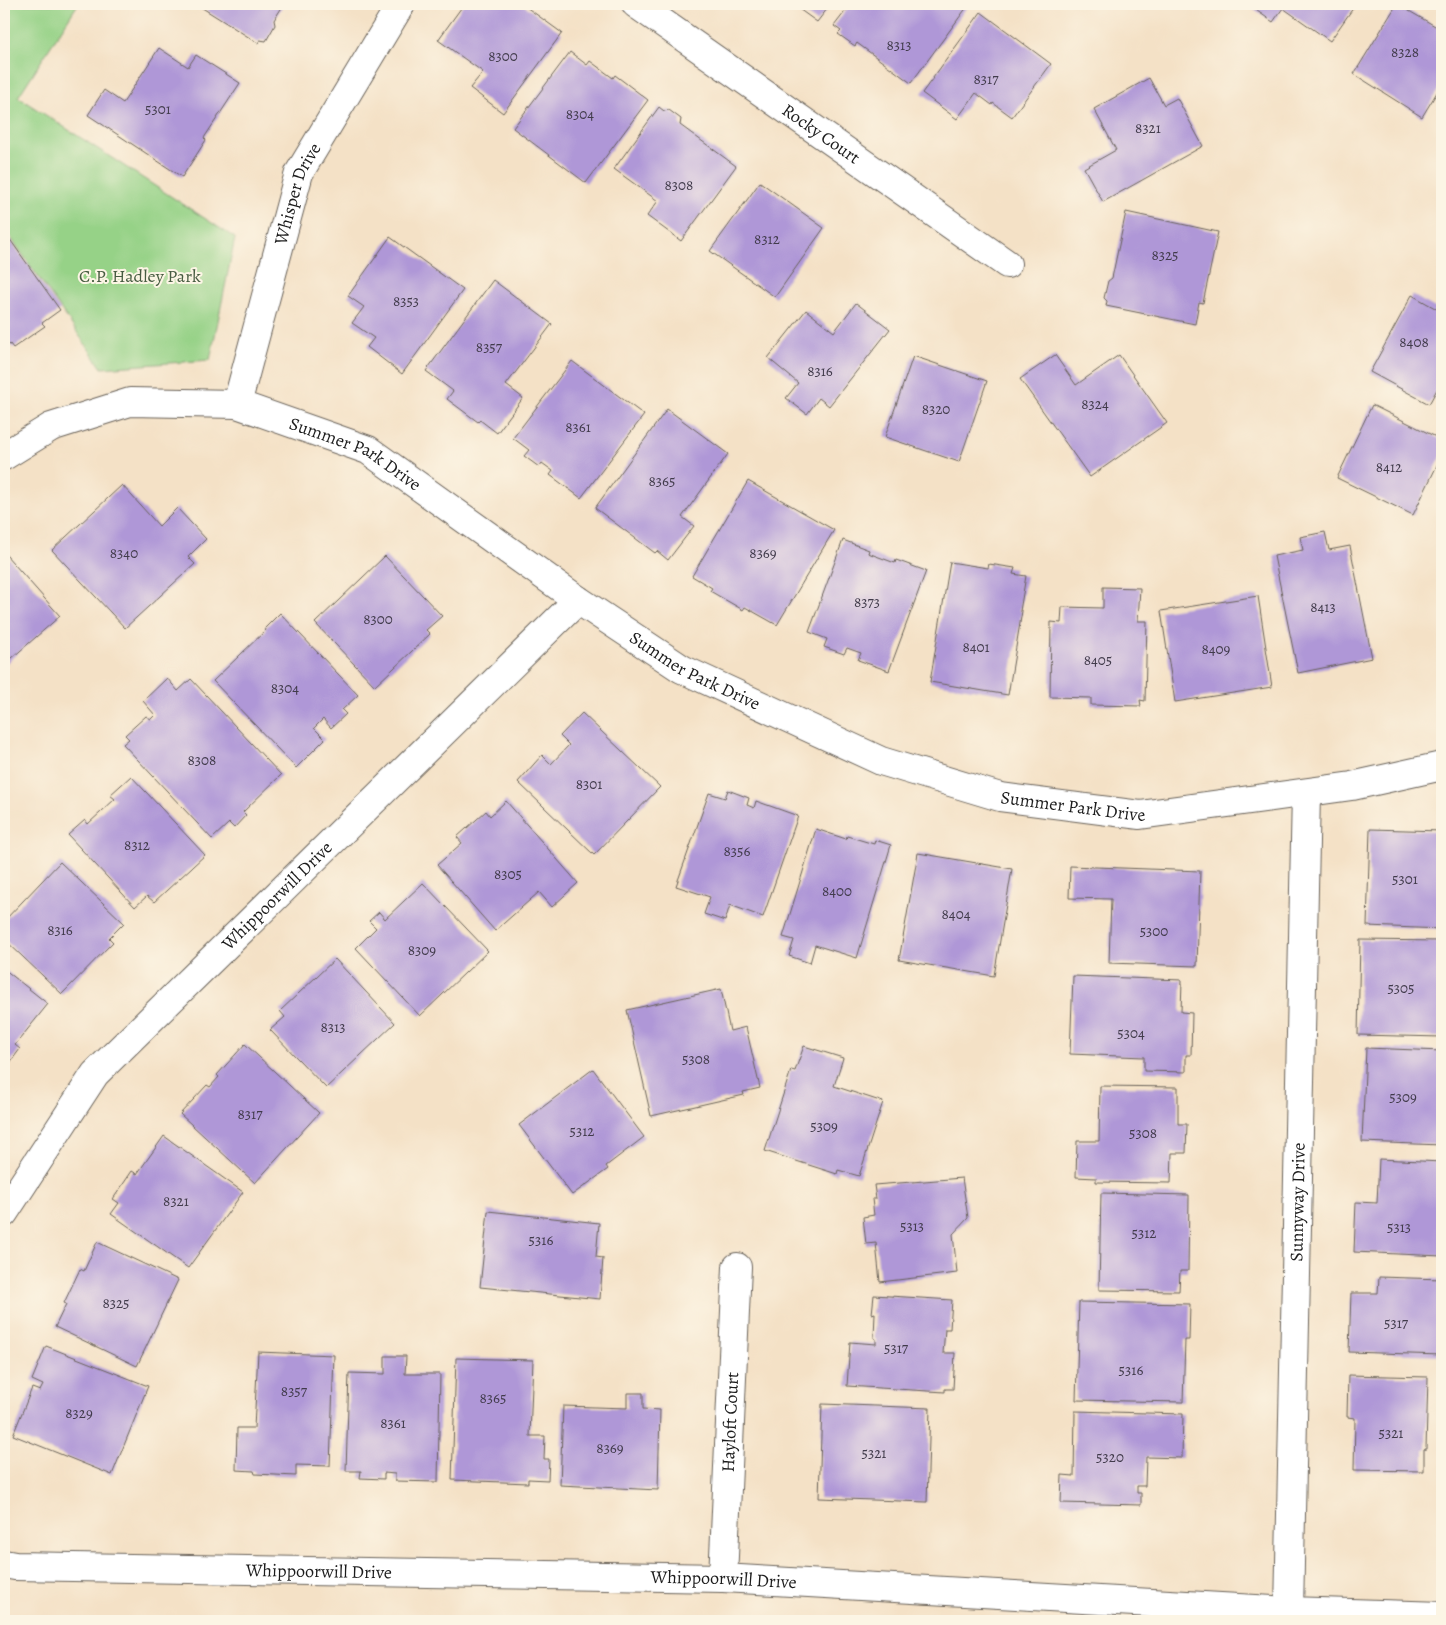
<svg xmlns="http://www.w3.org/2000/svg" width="1446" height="1625" viewBox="0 0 1446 1625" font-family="Alegreya,serif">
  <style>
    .green { fill: #96d287; stroke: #597752 }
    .building { fill: #af97d7 }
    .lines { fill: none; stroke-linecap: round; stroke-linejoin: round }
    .street-casing { stroke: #686158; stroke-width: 30 }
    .street { stroke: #fff; stroke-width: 28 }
    .labels { text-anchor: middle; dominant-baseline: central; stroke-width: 4; stroke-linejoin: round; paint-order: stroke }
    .number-label { font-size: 15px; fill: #413b4b }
    .street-label { font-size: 18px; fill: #1c1c1c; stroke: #fcf5e5 }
    .park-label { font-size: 18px; fill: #475c41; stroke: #fcf5e5 }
  </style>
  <rect width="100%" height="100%" fill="#fcf5e5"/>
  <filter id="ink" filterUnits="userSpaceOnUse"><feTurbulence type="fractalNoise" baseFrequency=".02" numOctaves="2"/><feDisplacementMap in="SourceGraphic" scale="10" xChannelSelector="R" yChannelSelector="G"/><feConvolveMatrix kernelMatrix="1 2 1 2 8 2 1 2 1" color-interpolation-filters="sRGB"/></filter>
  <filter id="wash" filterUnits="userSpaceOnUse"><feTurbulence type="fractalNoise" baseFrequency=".0096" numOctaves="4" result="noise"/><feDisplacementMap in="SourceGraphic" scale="20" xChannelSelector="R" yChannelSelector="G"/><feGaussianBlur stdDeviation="1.12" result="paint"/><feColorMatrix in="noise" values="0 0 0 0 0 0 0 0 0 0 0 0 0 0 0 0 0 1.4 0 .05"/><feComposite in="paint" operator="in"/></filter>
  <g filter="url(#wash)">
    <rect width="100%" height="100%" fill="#f4e1c6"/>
    <path class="green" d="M4 4H78L18 97 235 238 210 360 102 368 4 228Z"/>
    <g id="blocks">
      <path class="building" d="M196 4H284L274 20 275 25 266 41 260 40 258 43Z
        M464 4H522L562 33 503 113 470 88 483 72 438 40Z
        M792 4H831L817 22Z
        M851 4H962L967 7 911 83 857 43 855 46 838 34 841 31 834 26Z
        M1247 4H1356L1330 41 1283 8 1273 22Z
        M1397 4 1442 30V84L1422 117 1354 74Z
        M981 12 1051 64 1012 117 993 103 992 105 976 93 957 119 922 93Z
        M159 48 188 67 196 55 240 83 204 138 206 140 182 177 88 115 104 90 123 103Z
        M570 52 587 65 590 61 613 78 615 75 648 100 586 183 513 128Z
        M1149 78 1164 105 1177 98 1203 146 1103 202 1084 168 1116 150 1094 109Z
        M659 107 664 111 669 110 681 119 680 125 736 166 681 241 647 216 658 201 614 169Z
        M760 182 824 228 775 297 710 251Z
        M1126 212 1218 232 1203 303 1199 302 1195 324 1106 306 1107 301 1104 298 1108 281 1112 278Z
        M4 231 60 310 42 323 45 326 13 348 10 344 4 349Z
        M390 237 463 290 402 374 367 347 374 338 352 323 364 307 348 296Z
        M493 280 552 324 506 385 523 398 497 433 480 420 478 422 447 399 453 391 426 371Z
        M1412 295 1442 312V382H1441L1429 404 1370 372Z
        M856 303 890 329 829 406 819 398 807 414 786 398 798 383 768 358 806 310 834 332Z
        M1055 355 1076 385 1119 355 1167 423 1090 477 1020 379Z
        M913 356 987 381 959 462 885 437Z
        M572 361 644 415 581 498 550 475 553 471 542 463 539 467 524 456 529 450 513 438Z
        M1372 405 1442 440V455L1413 515 1337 478Z
        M667 409 728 454 682 517 694 526 668 560 657 551 655 553 595 508Z
        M748 481 834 530 777 625 745 607 743 610 710 591 712 588 692 576Z
        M122 485 159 526 177 508 206 539 188 557 195 564 125 628 52 550Z
        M1325 532 1329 550 1350 546 1372 658 1298 673 1274 556 1303 550 1300 537Z
        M843 540 869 550 868 553 895 563 896 560 926 571 889 671 858 660 861 653 847 648 844 654 824 647 827 639 809 632Z
        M6 555 60 616 4 665V557Z
        M385 556 442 616 426 630 430 634 375 686 315 623Z
        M950 562 988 568 989 564 1015 568 1013 574 1026 576 1020 611H1022L1008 695 930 682Z
        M1103 587 1140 588 1138 621H1147L1145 701 1140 700 1141 706 1091 705V698L1050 697 1051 622 1061 623 1062 607 1103 608Z
        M1258 596 1272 687 1175 702 1161 611Z
        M280 613 358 695 342 710 346 714 331 728 323 719 314 728 325 739 296 768 213 681 266 630 265 628Z
        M167 678 178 691 191 679 281 775 243 812 246 815 234 828 229 823 212 839 123 744 129 739 125 735 146 716 151 719 155 715 143 701Z
        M582 713 660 787 594 855 518 782 542 755 551 764 569 745 560 736Z
        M131 776 205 855 154 902 147 896 135 907 68 835 85 820 88 824 115 799 110 795Z
        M728 790 749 798 747 805 754 808 756 801 798 816 763 917 730 905 725 921 704 914 710 897 676 886 709 793 725 798Z
        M506 801 578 883 552 907 539 892 495 931 437 865 462 843 457 837 486 811 490 816Z
        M816 829 846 839 847 836 874 844 875 840 891 845 857 958 815 945 810 963 789 956 794 940 783 937Z
        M1370 829 1442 831V929L1367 926Z
        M918 853 1012 869 994 976 899 960Z
        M60 862 124 923 109 938 113 942 62 994 4 939V921Z
        M1070 866 1200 871 1197 966 1109 963 1111 899 1069 898Z
        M423 883 488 951 420 1016 356 948 376 928 369 921 379 912 385 919Z
        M1360 940 1442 941V1037L1358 1035Z
        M335 959 395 1023 326 1088 270 1030 285 1017 280 1011Z
        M4 969 48 1004 15 1045 20 1049 6 1068 4 1066Z
        M1073 976 1182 980 1181 1012 1192 1013 1191 1055H1186V1072L1144 1071V1057L1070 1054Z
        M721 989 730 1031 746 1027 760 1088 743 1092 744 1095 651 1116 627 1010Z
        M245 1044 319 1113 255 1183 180 1114 207 1085 210 1087 219 1077 217 1075Z
        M804 1046 843 1058 834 1086 883 1102 859 1176 838 1170 837 1174 765 1151 791 1070 795 1071Z
        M1366 1048 1442 1051V1145L1362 1142Z
        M593 1069 644 1137 606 1166 608 1169 572 1195 519 1125Z
        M1100 1086 1178 1087V1124H1187L1186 1153H1172L1171 1183 1096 1182V1178L1076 1177 1077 1141H1099Z
        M164 1136 243 1192 188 1268 111 1214 119 1203 113 1199 132 1171 137 1174Z
        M1379 1159 1442 1162V1256L1354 1252 1356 1202 1377 1203Z
        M962 1178 968 1218 953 1234 957 1273 880 1282 876 1243 866 1244 863 1217 874 1215 872 1199H876L874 1185Z
        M1101 1193 1189 1195 1188 1271H1180L1179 1291 1099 1290Z
        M488 1211 599 1223 596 1257 603 1258 600 1299 480 1287Z
        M97 1242 178 1280 137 1366 55 1327 66 1304 64 1303 80 1269 84 1271Z
        M1379 1277 1442 1279V1355L1349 1352 1351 1293H1378Z
        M874 1295 952 1300 950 1329H945L943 1353H955L953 1389H945V1392L847 1386 850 1342 876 1344V1339L874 1338 875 1313 872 1314Z
        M1079 1302 1190 1304 1189 1340H1185L1183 1402 1076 1400Z
        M46 1346 148 1386 112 1475 13 1435 32 1388 40 1391 43 1385 32 1380Z
        M258 1352 334 1355 330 1466 296 1465V1476L255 1474 254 1471 236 1470 237 1428H254Z
        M385 1356H406L405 1374H440L438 1482 395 1481V1474L384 1473V1479L360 1478 361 1471H346L349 1373 385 1374Z
        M456 1358 533 1360 530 1436H545L544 1459H549L548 1480 528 1479V1483L452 1480Z
        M1348 1375 1428 1377 1426 1449H1424V1471L1354 1470 1355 1418 1347 1417Z
        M627 1393H643V1409L660 1410 658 1490 560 1485 563 1406 627 1408Z
        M822 1404 930 1408 927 1502 819 1498Z
        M1075 1411 1183 1414 1182 1458 1146 1457 1145 1486H1137V1493H1141V1505L1061 1503 1062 1475 1074 1476Z"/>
    </g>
  </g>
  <g filter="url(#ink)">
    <use href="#blocks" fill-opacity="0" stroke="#686158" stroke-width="1"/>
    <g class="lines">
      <g class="street-casing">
        <g id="street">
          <path id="s1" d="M636 4 1007 264"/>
          <path id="s2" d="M237 404 299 173 401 4"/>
          <path id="s3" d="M4 456 51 427 130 402 237 404 368 450 578 600 682 669 881 761 1000 797 1140 815 1352 786 1442 766"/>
          <path id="s4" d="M4 1213 95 1074 578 600"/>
          <path id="s5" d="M4 1564 15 1566 723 1578 1289 1611 1442 1616"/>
          <path id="s6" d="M723 1578 737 1267"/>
          <path id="s7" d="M1289 1611 1306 793"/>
        </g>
      </g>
      <use href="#street" class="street"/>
    </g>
  </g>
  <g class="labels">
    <g class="number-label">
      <text x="899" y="45">8313</text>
      <text x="1405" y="52">8328</text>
      <text x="503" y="56">8300</text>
      <text x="986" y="79">8317</text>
      <text x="158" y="109">5301</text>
      <text x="580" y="114">8304</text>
      <text x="1148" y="128">8321</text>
      <text x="679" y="185">8308</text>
      <text x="767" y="239">8312</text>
      <text x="1165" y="255">8325</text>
      <text x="406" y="301">8353</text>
      <text x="1414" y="342">8408</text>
      <text x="489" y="347">8357</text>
      <text x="820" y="371">8316</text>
      <text x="1095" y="404">8324</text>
      <text x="936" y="409">8320</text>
      <text x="578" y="427">8361</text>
      <text x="1389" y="467">8412</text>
      <text x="662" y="481">8365</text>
      <text x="124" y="553">8340</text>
      <text x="763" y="553">8369</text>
      <text x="867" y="602">8373</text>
      <text x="1323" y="607">8413</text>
      <text x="378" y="619">8300</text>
      <text x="976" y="647">8401</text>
      <text x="1216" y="649">8409</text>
      <text x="1098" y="660">8405</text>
      <text x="285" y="688">8304</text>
      <text x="202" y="760">8308</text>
      <text x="589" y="784">8301</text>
      <text x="137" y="845">8312</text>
      <text x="737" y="851">8356</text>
      <text x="508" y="874">8305</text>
      <text x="1405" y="879">5301</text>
      <text x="837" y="891">8400</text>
      <text x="956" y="914">8404</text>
      <text x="60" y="930">8316</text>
      <text x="1154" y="931">5300</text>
      <text x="422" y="950">8309</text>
      <text x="1401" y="988">5305</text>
      <text x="333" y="1027">8313</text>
      <text x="1131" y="1033">5304</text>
      <text x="696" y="1059">5308</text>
      <text x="1403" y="1097">5309</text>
      <text x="250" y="1114">8317</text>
      <text x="824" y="1126">5309</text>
      <text x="582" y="1131">5312</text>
      <text x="1143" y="1133">5308</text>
      <text x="176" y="1201">8321</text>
      <text x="912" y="1226">5313</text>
      <text x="1399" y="1227">5313</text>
      <text x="1144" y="1233">5312</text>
      <text x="541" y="1240">5316</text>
      <text x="116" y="1303">8325</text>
      <text x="1396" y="1323">5317</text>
      <text x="896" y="1348">5317</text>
      <text x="1131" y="1370">5316</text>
      <text x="294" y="1391">8357</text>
      <text x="493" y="1398">8365</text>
      <text x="79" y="1413">8329</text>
      <text x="393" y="1423">8361</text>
      <text x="1391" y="1433">5321</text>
      <text x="610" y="1448">8369</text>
      <text x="874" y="1453">5321</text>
      <text x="1110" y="1457">5320</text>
    </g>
    <g class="street-label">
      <text stroke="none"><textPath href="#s1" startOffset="226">Rocky Court</textPath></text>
      <text stroke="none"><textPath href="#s2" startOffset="219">Whisper Drive</textPath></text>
      <text stroke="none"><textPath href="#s3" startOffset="374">Summer Park Drive</textPath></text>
      <text stroke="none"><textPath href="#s3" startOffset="779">Summer Park Drive</textPath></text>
      <text stroke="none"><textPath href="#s3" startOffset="1184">Summer Park Drive</textPath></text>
      <text stroke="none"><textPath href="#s4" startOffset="421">Whippoorwill Drive</textPath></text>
      <text stroke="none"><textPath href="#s7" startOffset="409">Sunnyway Drive</textPath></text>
      <text stroke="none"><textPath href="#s6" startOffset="156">Hayloft Court</textPath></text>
      <text stroke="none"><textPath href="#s5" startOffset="315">Whippoorwill Drive</textPath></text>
      <text stroke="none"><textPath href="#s5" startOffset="720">Whippoorwill Drive</textPath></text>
    </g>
    <g class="park-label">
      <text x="140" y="276">C.P. Hadley Park</text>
    </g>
  </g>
  <rect width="1446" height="1625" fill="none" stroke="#fcf5e5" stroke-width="20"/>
</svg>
